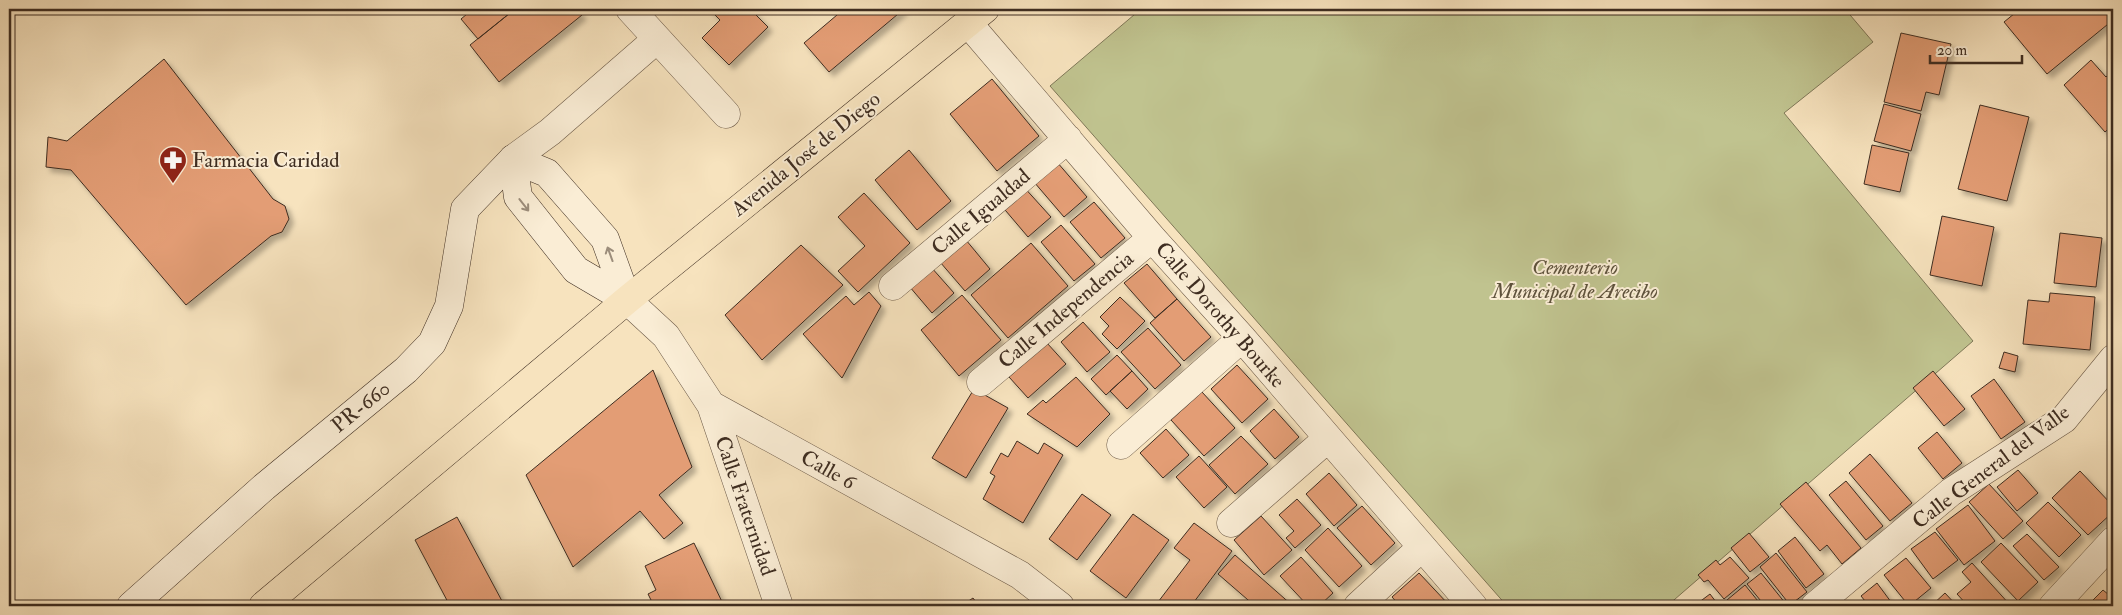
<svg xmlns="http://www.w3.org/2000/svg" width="2122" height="615" viewBox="0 0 2122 615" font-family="'IM FELL Double Pica',serif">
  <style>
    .green { fill: #c0c38f; stroke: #7f7858 }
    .building { fill: #e39d75; stroke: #3e2d21; filter: url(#shadow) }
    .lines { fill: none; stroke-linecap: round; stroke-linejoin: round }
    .street-casing { stroke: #6c5a48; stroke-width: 29 }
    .secondary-casing { stroke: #3e2d21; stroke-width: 29 }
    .primary-casing { stroke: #3e2d21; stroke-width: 29 }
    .street { stroke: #faedd5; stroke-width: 28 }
    .secondary { stroke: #faedd5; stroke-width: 28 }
    .primary { stroke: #f7e3be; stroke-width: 28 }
    .oneway { stroke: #9c8d7b }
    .labels { text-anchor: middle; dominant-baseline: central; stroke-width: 4; stroke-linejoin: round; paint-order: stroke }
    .street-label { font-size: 21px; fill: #3e2d21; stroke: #faedd5 }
    .poi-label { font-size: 21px; fill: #3e2d21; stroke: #faedd5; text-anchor: start }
    .park-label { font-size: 21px; font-style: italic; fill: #5e523c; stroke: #faedd5 }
  </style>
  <defs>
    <filter id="shadow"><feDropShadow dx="4.5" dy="4.5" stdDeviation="2.5" flood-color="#0004"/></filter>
  </defs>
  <rect width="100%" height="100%" fill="#f7e3be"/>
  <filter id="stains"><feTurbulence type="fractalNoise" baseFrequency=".004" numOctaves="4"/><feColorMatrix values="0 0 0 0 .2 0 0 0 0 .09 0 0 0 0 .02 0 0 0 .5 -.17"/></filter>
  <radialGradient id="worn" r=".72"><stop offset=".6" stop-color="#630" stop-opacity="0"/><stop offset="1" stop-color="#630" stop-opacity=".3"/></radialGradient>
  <path class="green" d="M1141 9H1845L1873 42 1784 113 1973 341 1667 606H1507L1050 86Z"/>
  <path class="building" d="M473 9H515L478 39 461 19Z
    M515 9H577L582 15 499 82 470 45Z
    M709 9H750L768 27 729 65 702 38 720 20Z
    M844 9H904L829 72 804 43Z
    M2020 9H2108L2113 15V20L2047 74 2004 22Z
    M1901 33 1951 44 1939 95 1926 92 1921 111 1884 102Z
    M164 59 273 199 285 206 289 219 282 232 271 236 186 305 71 170 46 167 48 137 67 141Z
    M2091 60 2106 77 2113 70V125L2105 132 2064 85Z
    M992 79 1039 136 997 171 950 114Z
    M1884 104 1921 114 1911 151 1874 141Z
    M1980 105 2029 117 2007 201 1958 189Z
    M1872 145 1909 153 1900 192 1864 184Z
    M909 150 951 201 917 230 875 180Z
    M1057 162 1087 197 1064 217 1034 182Z
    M1022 185 1051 217 1028 237 1000 204Z
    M864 193 910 243 858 292 838 271 865 246 838 217Z
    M1094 202 1125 238 1101 258 1070 222Z
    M1942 216 1994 227 1982 286 1930 275Z
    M1061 225 1095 264 1074 281 1041 242Z
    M2060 233 2102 238 2096 287 2054 283Z
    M966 240 990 269 965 291 940 262Z
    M1031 243 1068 286 1008 338 971 295Z
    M801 245 843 285 762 360 725 315Z
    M1147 264 1177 299 1155 318 1124 283Z
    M931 267 954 293 932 313 909 286Z
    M869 292 881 306 842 378 803 334 846 296 854 305Z
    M2050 293 2095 297 2090 350 2023 344 2028 300 2049 302Z
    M962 295 1001 340 959 376 921 330Z
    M1120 297 1145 321 1117 349 1102 334 1109 326 1100 317Z
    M1177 299 1211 337 1184 361 1150 323Z
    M1083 322 1110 352 1087 372 1061 342Z
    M1148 328 1181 365 1155 389 1121 352Z
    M1047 343 1066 364 1028 398 1009 377Z
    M2004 352 2018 356 2015 372 1999 368Z
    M1117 355 1132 371 1106 395 1091 379Z
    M1237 365 1268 399 1242 423 1211 389Z
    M653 370 692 467 659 495 683 523 664 539 640 511 573 567 526 475Z
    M1132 371 1148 389 1127 409 1110 391Z
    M1933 371 1965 409 1944 426 1913 388Z
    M1076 377 1110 414 1077 447 1027 414 1043 400 1046 403Z
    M1994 379 2025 422 2001 439 1971 396Z
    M974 389 1008 408 966 478 932 458Z
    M1202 392 1235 428 1204 456 1171 420Z
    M1274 409 1299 437 1275 459 1250 431Z
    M1166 429 1189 455 1163 478 1140 453Z
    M1937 432 1962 463 1943 479 1918 448Z
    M1241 436 1268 464 1235 494 1209 465Z
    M1017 441 1038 454 1044 443 1063 455 1023 523 983 499 995 476 990 473 1001 453 1008 457Z
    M1870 454 1912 503 1890 521 1849 473Z
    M1199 456 1227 487 1204 508 1176 477Z
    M2018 470 2038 493 2017 511 1997 487Z
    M2080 471 2113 506V512L2088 535 2052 498Z
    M1329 473 1357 505 1334 526 1306 494Z
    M1846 481 1883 526 1866 540 1829 495Z
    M1806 482 1861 548 1842 564 1827 545 1820 551 1780 504Z
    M1989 484 2023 521 2003 539 1969 502Z
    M1082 494 1111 515 1077 560 1049 539Z
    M1297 499 1321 525 1295 548 1286 538 1294 531 1279 515Z
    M2048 502 2081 535 2059 557 2026 523Z
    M1968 505 1995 541 1964 565 1936 529Z
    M1362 506 1395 543 1371 565 1337 528Z
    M1133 514 1169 540 1126 598 1090 571Z
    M1261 516 1292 550 1264 575 1234 540Z
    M457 517 502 601 493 606H450L415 540Z
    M1194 523 1232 551 1191 606H1155L1190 560 1174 548Z
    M1328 528 1362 566 1339 587 1305 550Z
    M1935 532 1958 560 1933 579 1911 549Z
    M1749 533 1769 557 1750 572 1731 548Z
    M2027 534 2059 567 2044 580 2013 546Z
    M1795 537 1824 574 1806 588 1778 551Z
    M694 543 724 606H654L648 594 656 590 645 566Z
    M2001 543 2038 582 2018 601 1981 562Z
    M1776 553 1807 592 1790 605 1760 567Z
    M1235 555 1293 606H1255L1218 574Z
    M1301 557 1333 593 1319 606H1308L1280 576Z
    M1730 557 1749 578 1724 599 1708 580 1704 582 1698 575 1716 560 1720 565Z
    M1906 558 1931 588 1909 606 1884 575Z
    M1972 563 2011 606H1968L1957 594 1971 582 1962 572Z
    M1419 573 1449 605 1447 606H1400L1392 597Z
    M1761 573 1786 604 1783 606H1765L1747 584Z
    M1877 583 1894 606H1869L1861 596Z
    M1745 585 1762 606H1732L1727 600Z
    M2103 590 2109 595 2113 591V606H2087Z
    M1945 593 1957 606H1931Z
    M1710 594 1719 606H1694Z
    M973 598 979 606H961Z
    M1848 601 1853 606H1841Z"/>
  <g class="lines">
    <g class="street-casing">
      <path id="street" d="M630 9 726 114
        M968 23 1152 238 1242 338 1473 606
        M513 159 550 132 657 39
        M893 286 1068 139
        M627 300 666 336 711 405 1020 575 1060 606
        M981 382 1152 238
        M711 405 779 606
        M1121 445 1242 338
        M1231 523 1327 439
        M1358 606 1422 547
        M1815 606 1951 492 2064 419 2113 359
        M2053 606 2113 541"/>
    </g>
    <g class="secondary-casing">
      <path id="secondary" d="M513 159 518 197 576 270 627 300
        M513 159 547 173 605 239 627 300
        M131 606 264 487 406 370 432 343 449 306 465 209 513 159"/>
    </g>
    <g class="primary-casing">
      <path id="primary" d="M263 606 627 300 985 9"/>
    </g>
    <use href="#street" class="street"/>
    <use href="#secondary" class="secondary"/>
    <use href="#primary" class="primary"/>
  </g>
  <defs><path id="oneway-shaft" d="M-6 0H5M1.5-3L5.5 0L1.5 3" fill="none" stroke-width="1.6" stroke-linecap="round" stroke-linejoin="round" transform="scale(1.25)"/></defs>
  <g class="oneway">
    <use href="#oneway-shaft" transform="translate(524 205) rotate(52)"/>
    <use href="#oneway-shaft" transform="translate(610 254) rotate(-110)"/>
  </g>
  <defs>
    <g id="pharmacy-pin" transform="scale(1.4375)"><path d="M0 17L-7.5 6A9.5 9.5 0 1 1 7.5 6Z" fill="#8f2418" stroke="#faedd5"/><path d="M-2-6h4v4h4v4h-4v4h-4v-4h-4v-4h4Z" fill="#fff"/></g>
  </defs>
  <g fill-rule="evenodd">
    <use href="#pharmacy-pin" x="173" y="160"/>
  </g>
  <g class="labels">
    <g class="street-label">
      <text transform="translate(806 154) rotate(-39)">Avenida José de Diego</text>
      <text transform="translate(981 212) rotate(-40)">Calle Igualdad</text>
      <text transform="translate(1066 310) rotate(-40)">Calle Independencia</text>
      <text transform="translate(1220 315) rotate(49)">Calle Dorothy Bourke</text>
      <text transform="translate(361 407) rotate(-39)">PR-660</text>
      <text transform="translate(1991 467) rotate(-37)">Calle General del Valle</text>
      <text transform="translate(828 470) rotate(29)">Calle 6</text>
      <text transform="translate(745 506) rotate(71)">Calle Fraternidad</text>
    </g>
    <g class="poi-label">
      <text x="192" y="160">Farmacia Caridad</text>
    </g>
    <g class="park-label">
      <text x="1575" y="267">Cementerio<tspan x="1575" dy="24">Municipal de Arecibo</tspan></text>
    </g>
  </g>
  <rect width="2122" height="615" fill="none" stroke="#f7e3be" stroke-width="30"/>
  <rect x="10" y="10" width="2102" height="595" fill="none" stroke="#3e2d21" stroke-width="2.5"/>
  <rect x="15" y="15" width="2092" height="585" fill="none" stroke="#3e2d21"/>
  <path d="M1930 55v8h92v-8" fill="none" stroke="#3e2d21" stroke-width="2.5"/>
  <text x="1937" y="55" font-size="15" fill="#3e2d21" stroke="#faedd5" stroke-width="4" paint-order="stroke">20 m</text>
  <rect width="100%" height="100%" filter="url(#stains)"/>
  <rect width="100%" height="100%" fill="url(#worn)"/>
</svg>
